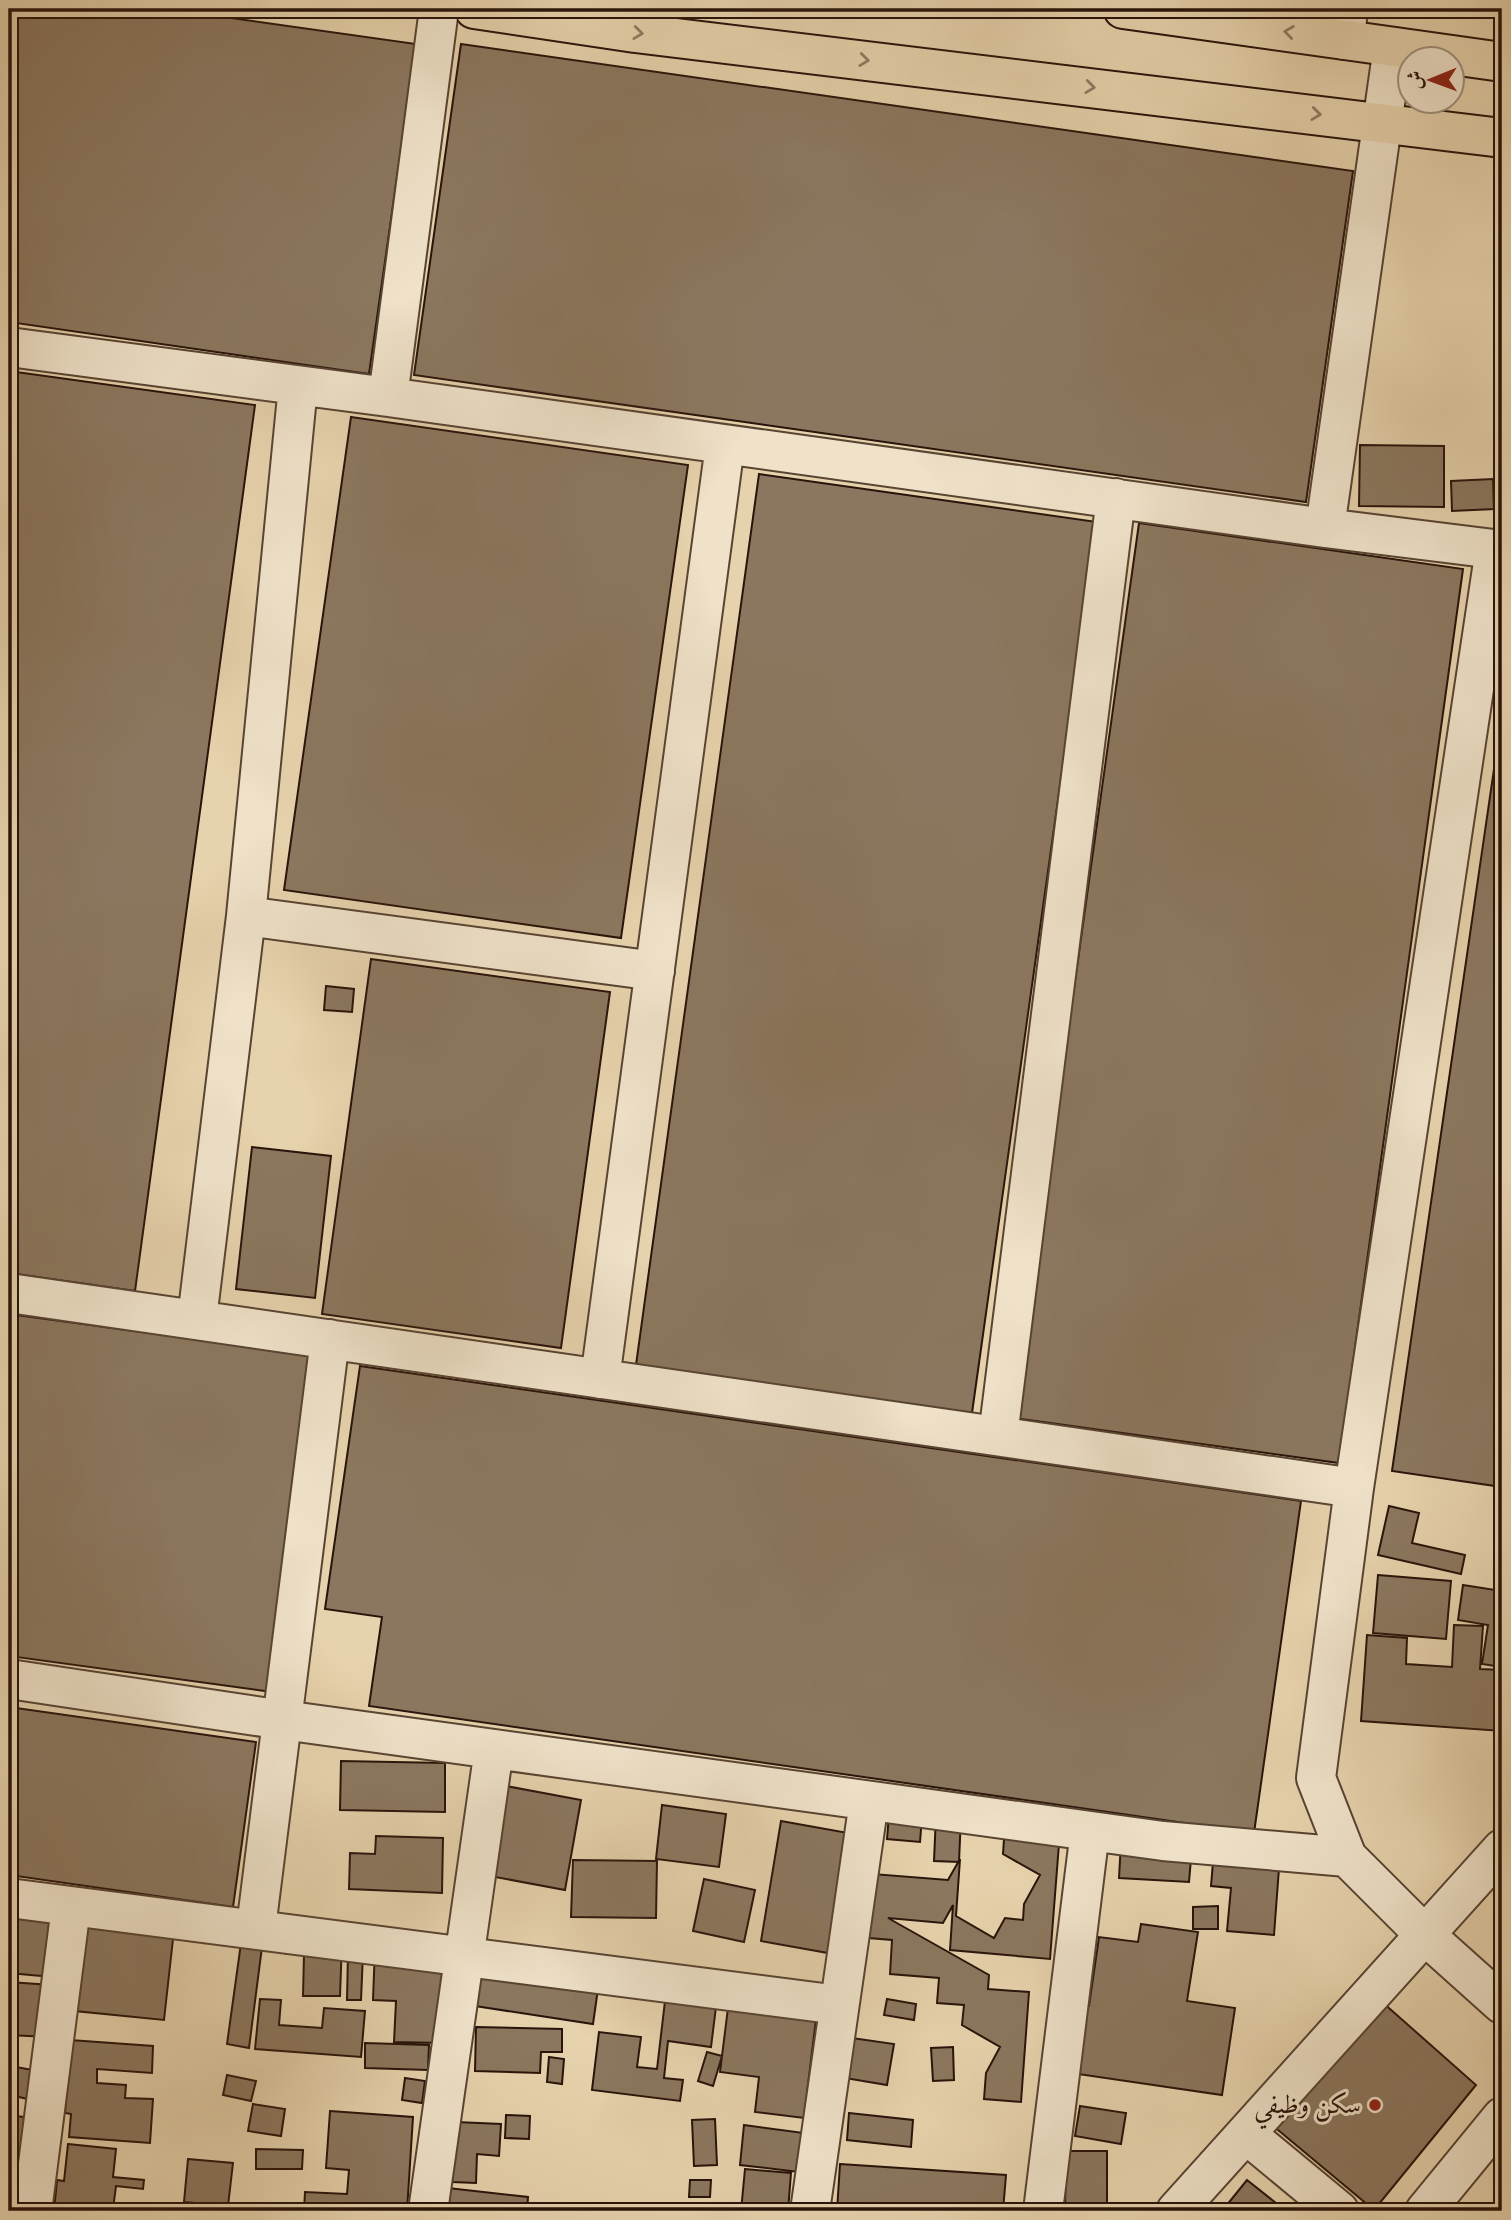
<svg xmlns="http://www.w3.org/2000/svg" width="1511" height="2220" viewBox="0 0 1511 2220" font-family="'IM FELL English',Amiri,serif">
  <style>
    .building { fill: #8b775f; stroke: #28140b; stroke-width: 2 }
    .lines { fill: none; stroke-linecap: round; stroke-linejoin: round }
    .minor-casing { stroke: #584433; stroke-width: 42 }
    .major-casing { stroke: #28140b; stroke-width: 42 }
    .minor { stroke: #efe2c9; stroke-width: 38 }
    .major { stroke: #e6d2ac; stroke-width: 38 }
    .oneway { stroke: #907c64 }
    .poi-dot { fill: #8f2418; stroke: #efe2c9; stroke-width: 2.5 }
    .labels { text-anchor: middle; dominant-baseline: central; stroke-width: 6; stroke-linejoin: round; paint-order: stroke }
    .poi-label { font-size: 26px; fill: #28140b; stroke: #efe2c9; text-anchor: end }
  </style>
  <rect width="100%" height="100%" fill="#e6d2ac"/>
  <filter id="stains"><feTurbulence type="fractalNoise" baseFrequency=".00286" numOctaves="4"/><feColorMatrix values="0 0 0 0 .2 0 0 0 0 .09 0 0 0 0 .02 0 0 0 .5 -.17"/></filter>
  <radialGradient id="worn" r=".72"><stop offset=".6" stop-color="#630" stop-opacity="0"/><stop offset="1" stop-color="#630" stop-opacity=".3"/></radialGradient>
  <path class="building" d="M9 9H168L416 44 369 374 9 322Z
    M461 44 1353 171 1306 502 414 375Z
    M1499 164H1502V186H1497Z
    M9 371 255 405 135 1291 9 1273Z
    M351 417 688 465 621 938 284 890Z
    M1360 445 1444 446V507L1359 506Z
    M759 474 1097 522 972 1413 636 1365Z
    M1493 479 1494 509 1452 511 1451 481Z
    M1139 523 1463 569 1339 1463 1014 1418Z
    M1502 714V1487L1392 1471Z
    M371 959 610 992 561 1348 322 1314Z
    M326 986 354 989 352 1012 324 1010Z
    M252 1147 331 1156 315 1298 236 1289Z
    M9 1314 318 1356 272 1692 9 1656Z
    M360 1366 1301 1501 1254 1833 369 1706 382 1617 325 1609Z
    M1389 1506 1419 1513 1412 1543 1465 1555 1461 1574 1378 1555Z
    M1499 1534H1502V1570H1496Z
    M1378 1575 1451 1581 1446 1639 1373 1633Z
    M1463 1585 1502 1591V1667L1482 1664 1488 1625 1458 1620Z
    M1454 1625 1483 1626 1480 1669 1502 1670V1731L1361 1721 1367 1635 1407 1638 1406 1664 1452 1667Z
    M9 1707 256 1742 233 1907 9 1875Z
    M341 1761 445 1763V1812L340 1810Z
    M506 1786 581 1800 565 1890 490 1876Z
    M662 1805 726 1814 719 1867 656 1859Z
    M889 1815 922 1817 920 1842 887 1839Z
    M936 1815 961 1816 959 1862 934 1861Z
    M781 1821 848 1833 828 1953 761 1941Z
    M1005 1825 1060 1831 1050 1959 950 1950 953 1905 943 1923 888 1918 989 1975 988 1989 1029 1992 1021 2102 984 2099 986 2073 1000 2047 962 2025 964 2005 937 2003 939 1978 890 1974 892 1940 869 1938 873 1874 948 1880 960 1859 956 1916 994 1938 1005 1918 1023 1920 1024 1904 1040 1875 1003 1854Z
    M376 1836 443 1838 442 1893 349 1889 350 1853 375 1854Z
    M1121 1842 1192 1847 1189 1882 1119 1878Z
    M1214 1850 1280 1855 1274 1935 1227 1931 1231 1888 1211 1886Z
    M573 1860 657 1861 656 1918 571 1917Z
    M704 1879 755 1890 744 1942 693 1931Z
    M87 1898 174 1930 164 2020 75 2011Z
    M9 1906 58 1910 52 1977 9 1973Z
    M1218 1906V1929H1193V1907Z
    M1141 1924 1198 1932 1187 2001 1235 2008 1222 2095 1071 2073 1081 2005 1089 2006 1099 1937 1138 1942Z
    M242 1936 263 1939 249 2048 227 2044Z
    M287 1940 342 1941 340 1996H303L304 1954H286Z
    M375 1947 443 1949 439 2043 394 2042 396 2001 373 2000Z
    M348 1953H363L361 2000H347Z
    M472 1973 599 1982 593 2024 468 2005Z
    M9 1982 51 1985 48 2037 9 2035Z
    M260 1999 281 2000 279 2025 322 2028 324 2008 365 2011 361 2057 255 2049Z
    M887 1999 916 2004 914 2020 884 2015Z
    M729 2000 817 2011 804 2118 755 2112 759 2077 720 2072Z
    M665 2001 716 2007 711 2047 668 2041 664 2078 683 2080 680 2101 592 2090 599 2032 641 2037 637 2067 657 2069Z
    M1381 2001 1476 2085 1374 2210 1272 2125Z
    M476 2027 562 2029V2052H541L540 2073 475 2071Z
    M845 2037 894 2044 887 2085 839 2077Z
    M70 2040 153 2046 152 2073 97 2069V2083L126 2085 125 2098 153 2099 150 2143 69 2137 71 2114 65 2113Z
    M365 2043 429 2045 428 2070 365 2068Z
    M953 2047 954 2080 933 2081 931 2048Z
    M707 2052 722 2056 713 2086 698 2081Z
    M549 2057 564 2059 562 2084 547 2082Z
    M16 2067 38 2071 32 2100 10 2095Z
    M227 2075 256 2081 251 2101 223 2095Z
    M405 2078 425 2081 422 2103 402 2100Z
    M253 2104 285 2109 281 2136 248 2131Z
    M1080 2106 1126 2113 1121 2144 1075 2136Z
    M330 2111 413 2117 407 2211H304L305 2192 347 2194 349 2170 326 2168Z
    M849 2113 913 2120 911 2147 847 2140Z
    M9 2115 32 2118 20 2211H9Z
    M506 2115 530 2116 529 2139 505 2138Z
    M715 2119 717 2165 694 2166 692 2120Z
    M456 2122 501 2124 499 2156 477 2154 476 2183 452 2182Z
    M744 2125 804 2133 799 2172 740 2165Z
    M68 2144 116 2149 113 2177 144 2180 143 2189 116 2186 113 2209 134 2211H54L57 2180 64 2181Z
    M256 2149 303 2150 302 2169H256Z
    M1066 2151H1107V2211H1065Z
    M188 2159 233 2163 228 2206 184 2202Z
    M840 2164 1006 2175 1003 2211H837Z
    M745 2169 791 2173 788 2211H741Z
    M690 2180H711L710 2197H689Z
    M1247 2180 1286 2211H1222Z
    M439 2187 528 2197 527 2211H436Z"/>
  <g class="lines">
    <g class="minor-casing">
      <path id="minor" d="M1345 40 1348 9
        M9 347 388 397 1325 528 1502 550
        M388 397 439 9
        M1325 528 1393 47
        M1495 549 1354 1488 1316 1778 1347 1857 1425 1935 1502 2004
        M246 916 655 971
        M9 1293 1354 1488
        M197 1319 246 916 298 386
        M600 1379 725 445
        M998 1436 1116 498
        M9 1679 283 1720 1163 1841 1347 1857
        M9 1898 839 2005
        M256 1928 330 1339
        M1246 2134 1339 2211
        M32 2211 71 1907
        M428 2211 494 1749
        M810 2211 869 1801
        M1043 2211 1090 1831
        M1176 2211 1502 1849
        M1425 2211 1502 2117"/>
    </g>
    <g class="major-casing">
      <path id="major" d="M474 9 635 33 1502 138
        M1123 9 1502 62"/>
    </g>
    <use href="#minor" class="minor"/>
    <use href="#major" class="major"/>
  </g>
  <defs><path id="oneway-chevron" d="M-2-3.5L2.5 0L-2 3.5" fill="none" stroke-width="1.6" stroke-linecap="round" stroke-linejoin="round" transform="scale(1.75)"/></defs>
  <g class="oneway">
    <use href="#oneway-chevron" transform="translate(1289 32) rotate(-172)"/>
    <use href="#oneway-chevron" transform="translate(638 33) rotate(7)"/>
    <use href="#oneway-chevron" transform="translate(864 60) rotate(7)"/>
    <use href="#oneway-chevron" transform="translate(1090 87) rotate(7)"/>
    <use href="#oneway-chevron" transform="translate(1316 114) rotate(7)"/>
  </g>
  <circle class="poi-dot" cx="1375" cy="2105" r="7"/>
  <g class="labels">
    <g class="poi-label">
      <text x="1361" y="2105">سكن وظيفي</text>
    </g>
  </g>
  <rect width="1511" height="2220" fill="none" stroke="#e6d2ac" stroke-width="35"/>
  <rect x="10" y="10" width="1490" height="2199" fill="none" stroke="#28140b" stroke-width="3.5"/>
  <rect x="18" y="18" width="1476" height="2185" fill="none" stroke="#28140b" stroke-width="2"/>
  <g transform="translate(1431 80) rotate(269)"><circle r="33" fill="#efe2c9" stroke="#9f907d" stroke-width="2"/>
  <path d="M0-5L12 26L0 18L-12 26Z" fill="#8f2418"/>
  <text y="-10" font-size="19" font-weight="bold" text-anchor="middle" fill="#28140b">ش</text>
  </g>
  <rect width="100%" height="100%" filter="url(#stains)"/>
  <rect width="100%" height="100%" fill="url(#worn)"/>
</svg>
